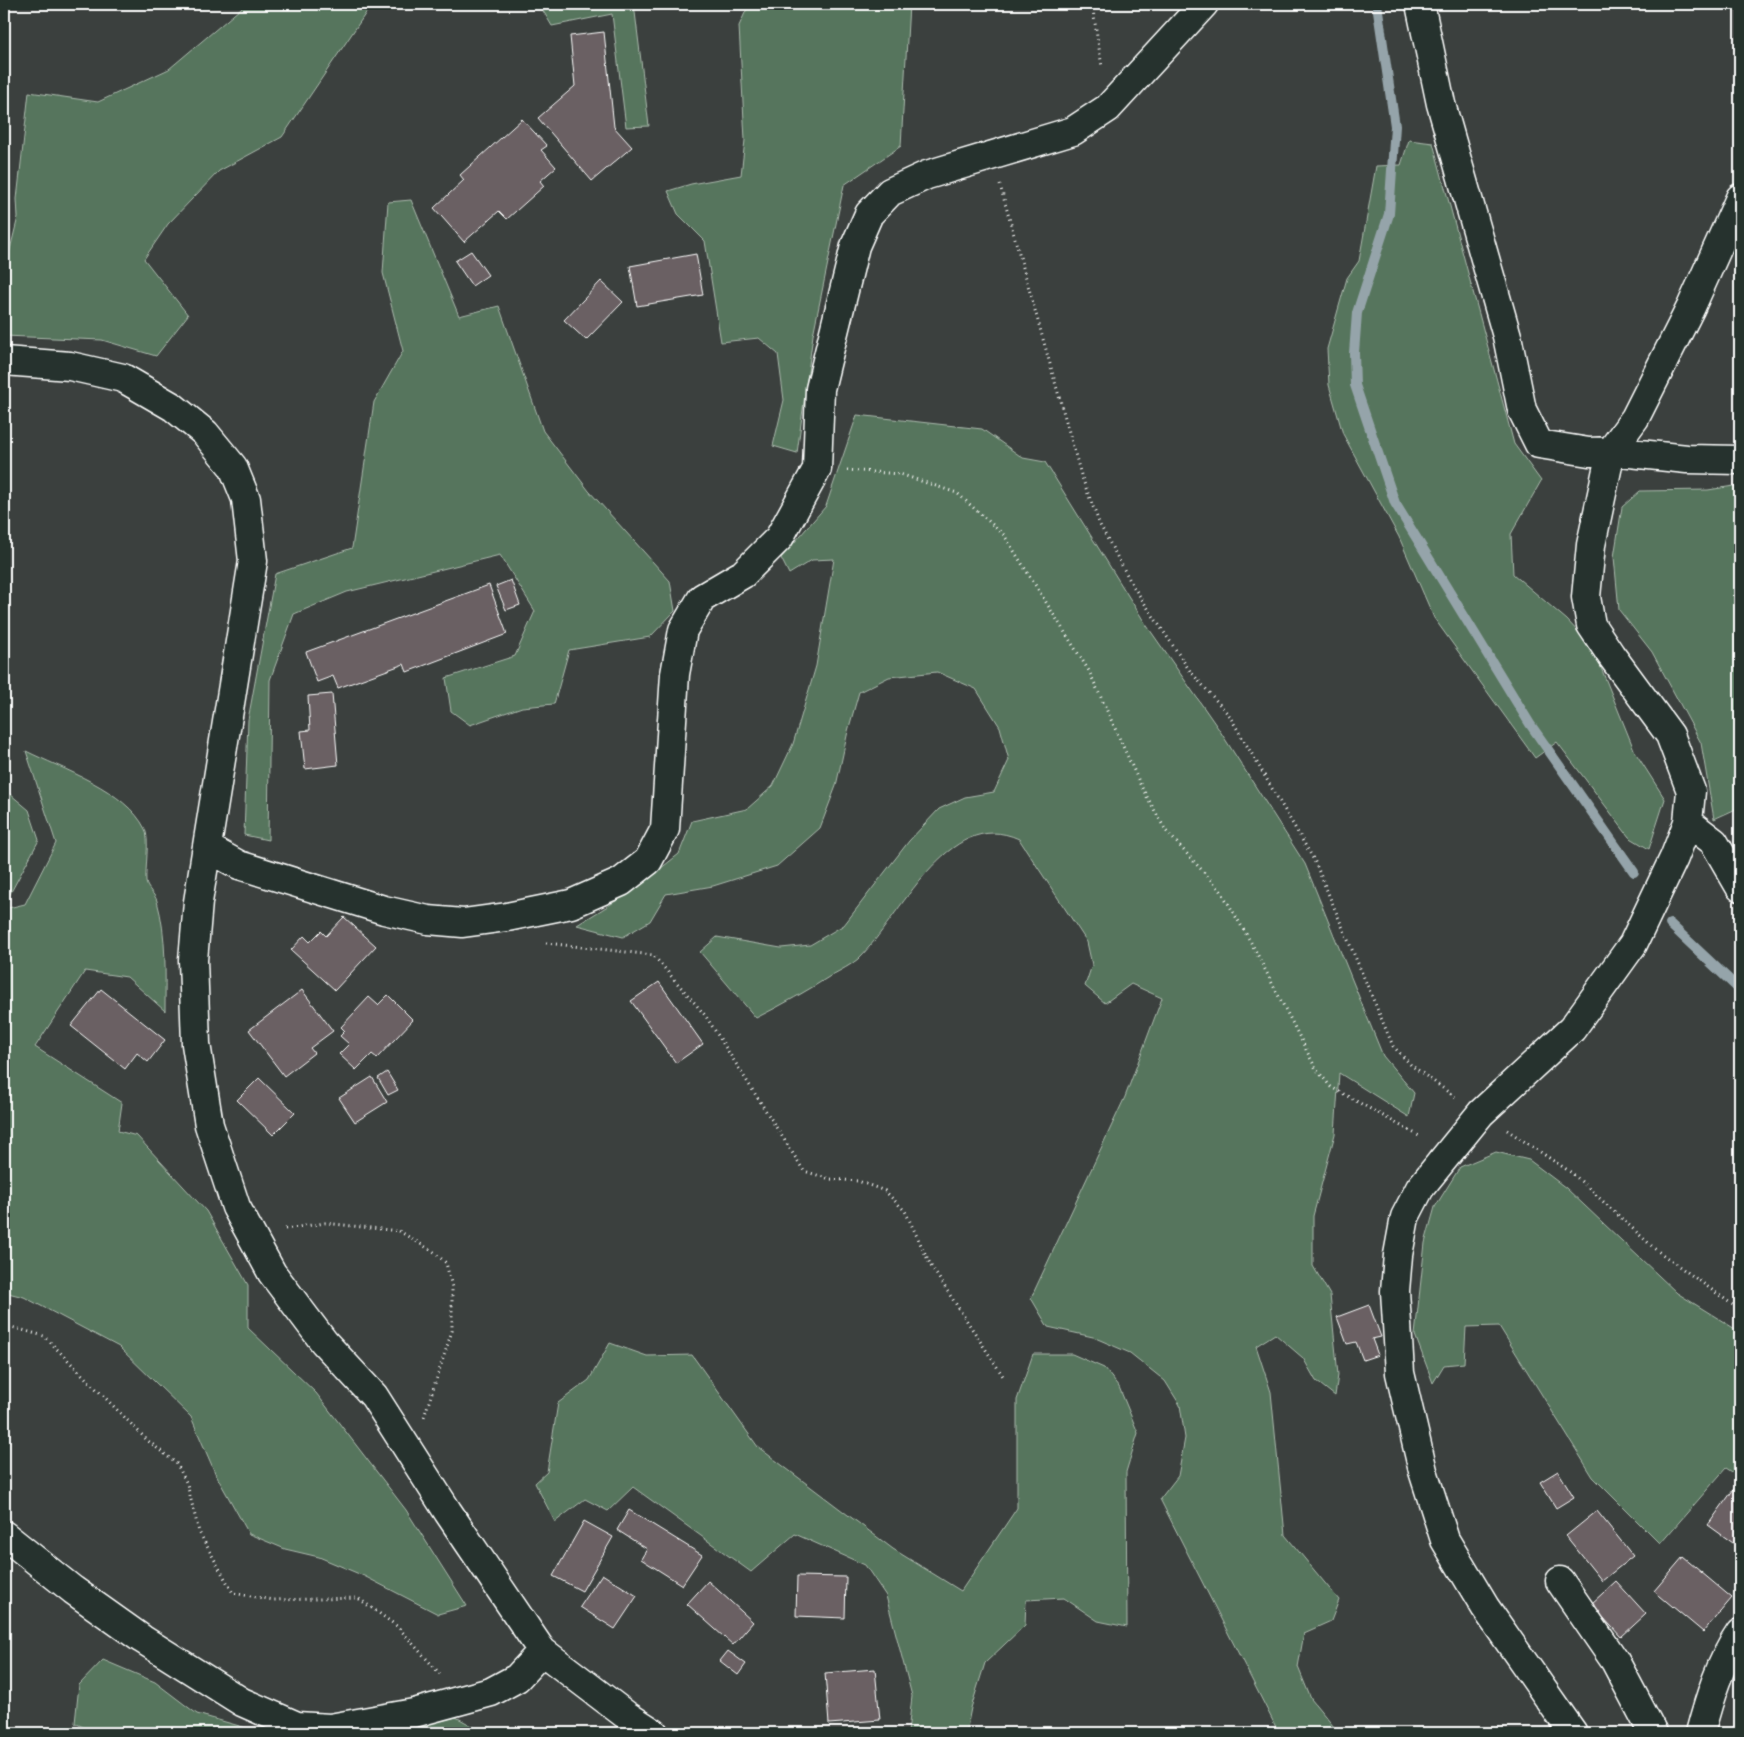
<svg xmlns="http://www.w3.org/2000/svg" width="1744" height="1737" viewBox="0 0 1744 1737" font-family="'Patrick Hand',sans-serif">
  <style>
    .green { fill: #57755d; stroke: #abbaae }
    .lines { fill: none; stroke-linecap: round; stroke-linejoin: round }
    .stream { stroke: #95a4aa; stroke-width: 10 }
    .building { fill: #6b6064; stroke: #fff }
    .minor-casing { stroke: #fff; stroke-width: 31 }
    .path { stroke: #fff; stroke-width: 3; stroke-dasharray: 1 4; stroke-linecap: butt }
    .minor { stroke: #26332d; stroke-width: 28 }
  </style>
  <rect width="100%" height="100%" fill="#3b403e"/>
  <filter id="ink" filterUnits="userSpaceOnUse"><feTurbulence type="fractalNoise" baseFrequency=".02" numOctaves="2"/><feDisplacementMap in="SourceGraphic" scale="10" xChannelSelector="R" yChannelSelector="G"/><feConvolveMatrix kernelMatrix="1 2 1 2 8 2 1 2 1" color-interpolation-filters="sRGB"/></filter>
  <g filter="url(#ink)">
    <path class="green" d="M246 4H372L282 137 219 171 168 224 144 259 188 315 156 356 102 340 4 336V274L18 217 17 199 29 92 98 102 169 69Z
      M539 4H634L649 126 626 127 612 14 552 26Z
      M749 4H909L901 146 844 185 813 335 797 453 773 446 784 400 778 354 759 338 721 342 705 241 678 214 668 191 691 184 741 175 745 140 739 26Z
      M1409 140 1433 143 1514 444 1541 481 1511 534 1513 574 1567 620 1593 648 1635 752 1665 799 1649 849 1629 837 1557 742 1535 758 1434 618 1399 537 1343 434 1329 385 1327 349 1347 278 1359 261 1376 166 1401 165Z
      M411 200 459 316 499 306 543 431 589 491 670 581 675 611 650 637 569 650 554 704 522 707 470 725 451 711 446 678 515 656 535 611 500 555 347 592 294 614 270 680 268 840 244 835 248 720 275 574 352 548 374 402 403 351 383 273 388 202Z
      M857 415 982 429 1023 458 1045 462 1145 623 1218 728 1305 864 1383 1056 1414 1093 1409 1117 1339 1073 1335 1134 1313 1216V1266L1330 1295 1338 1375 1335 1396 1316 1381 1303 1358 1275 1334 1256 1346 1271 1392 1285 1535 1339 1600 1331 1621 1304 1633 1298 1667 1311 1699 1339 1733H1279L1160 1499 1178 1476 1185 1438 1180 1405 1165 1381 1130 1353 1093 1337 1048 1327 1031 1298 1125 1097 1162 998 1131 984 1105 1003 1085 986 1092 965 1087 942 1019 839C947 806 900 919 858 959 851 965 841 970 832 975 807 991 782 1005 756 1018L700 952 717 937 781 948 810 945 844 925 909 841 939 809 965 797 994 792 1009 760 1000 727 976 689 937 672 889 677 859 692 848 731 836 786 820 828 777 866 713 886 666 894 650 921 623 937 577 925 632 891 679 854 692 821 747 809 773 786 793 744 816 666 834 559 812 560 789 574 781 558 826 506Z
      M1740 485V799L1736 809 1714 819 1701 743 1652 652 1619 610 1614 557 1622 507 1640 491 1708 490Z
      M26 751C62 769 126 790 145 829 150 840 145 868 146 882 147 889 155 894 157 901 167 936 165 975 165 1011L127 977 85 971 35 1047 122 1103 118 1131 137 1136 206 1211 248 1285V1328L316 1393 406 1510 467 1606 438 1614 364 1576 319 1557 285 1549 249 1534 216 1475 191 1417 119 1347 24 1297 4 1292V909L25 904 56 843Z
      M4 789 29 810 39 840 4 905Z
      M1496 1152 1529 1160 1566 1188 1677 1293 1740 1332V1477L1726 1468 1660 1544 1593 1477 1499 1326 1466 1327 1464 1363 1444 1365 1433 1383 1415 1335 1425 1243 1435 1207 1460 1167Z
      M610 1343 647 1356 692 1355 758 1447 893 1549 961 1591 1017 1508V1400L1033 1354H1072L1104 1368 1119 1387 1138 1433 1126 1472 1127 1627 1098 1621 1064 1598 1026 1600 1025 1625 985 1663 971 1708 966 1733H908L912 1696 886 1596 865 1565 795 1534 751 1572 633 1487 608 1511 585 1499 555 1522 535 1483 547 1472 558 1403 589 1380Z
      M103 1660 155 1682 197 1714 264 1733H95L75 1723 79 1685Z
      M456 1717 485 1733H390Z"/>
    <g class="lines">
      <path class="stream" d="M1377 4 1395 126 1389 214 1357 313 1354 353 1355 385 1395 503 1530 724 1634 872
        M1670 924 1740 990"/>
    </g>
    <path class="building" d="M604 32 614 127 632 147 592 181 538 118 575 86 570 36Z
      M522 119 547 146 541 150 556 167 540 181 544 186 507 219 499 211 464 242 434 208 464 180 460 175Z
      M471 251 488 275 472 286 455 261Z
      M696 254 703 295 637 306 630 266Z
      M601 281 623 302 586 340 564 320Z
      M511 580 520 605 506 610 496 586Z
      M489 585 507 634 407 672 404 664 338 688 333 676 317 682 306 652Z
      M332 694 338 765 305 769 301 731 310 730 308 696Z
      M344 917 376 946 335 990 291 950 304 936 310 942 321 931 326 936Z
      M659 982 703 1044 676 1063 631 1001Z
      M101 989 165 1040 148 1062 137 1053 125 1069 71 1026Z
      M302 990 333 1031 310 1048 314 1053 284 1076 249 1030Z
      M388 995 413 1020 377 1058 372 1054 356 1070 339 1054 349 1044 340 1036 345 1031 341 1027 369 997 378 1005Z
      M387 1072 398 1090 388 1095 378 1078Z
      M372 1077 387 1102 355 1122 339 1098Z
      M259 1078 295 1113 273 1135 237 1100Z
      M1369 1305 1381 1337 1372 1339 1378 1355 1363 1360 1356 1342 1347 1344 1337 1317Z
      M1558 1471 1574 1497 1556 1508 1540 1482Z
      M1736 1486 1740 1489V1548L1708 1525Z
      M629 1510 702 1555 682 1585 641 1559 647 1549 617 1530Z
      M1597 1511 1633 1556 1602 1581 1566 1536Z
      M584 1521 613 1537 582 1591 553 1576Z
      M1683 1557 1732 1598 1703 1632 1654 1591Z
      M602 1574 637 1596 615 1629 580 1607Z
      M797 1576 846 1577 845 1618 796 1616Z
      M708 1581 753 1622 733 1645 687 1604Z
      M1616 1581 1646 1614 1621 1637 1591 1604Z
      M728 1651 746 1664 738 1675 720 1661Z
      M875 1669 880 1720 829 1724 825 1673Z"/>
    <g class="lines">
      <g class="minor-casing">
        <path id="minor" d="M1420 4 1441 104 1507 336 1522 410 1539 444 1589 452 1611 451 1687 459 1740 460
          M4 361 70 366 123 378 173 407 205 433 233 467 246 499 253 561 198 902 193 960 196 1044 209 1125 236 1207 272 1273 324 1342 374 1396 448 1512 542 1651 626 1715 654 1733
          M1688 822 1714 842 1740 887
          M208 848 239 865 384 910 428 920 463 923 507 917 571 904 621 882 648 861 665 829 675 674 683 630 702 598 743 574 779 538 817 469 820 389 855 246 869 214 890 192 927 175 1073 131 1108 108 1204 4
          M4 1535 73 1590 142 1639 242 1702 297 1726 330 1728 414 1713 491 1692 517 1678 542 1651
          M1560 1581 1615 1661 1653 1733
          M1573 1733 1485 1607 1445 1540 1423 1471 1400 1373 1395 1291 1398 1255 1405 1217 1420 1188 1481 1113 1572 1029 1633 944 1674 858 1688 822 1691 791 1670 735 1611 655 1591 625 1586 597 1591 545 1611 451 1635 418 1691 307 1740 198
          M1700 1733C1709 1699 1720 1662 1740 1633"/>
      </g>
      <path class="path" d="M1092 4 1102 67
        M1000 185 1081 475 1100 525 1133 586 1190 671 1229 715 1314 860 1393 1046 1411 1065 1455 1097
        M847 470 900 474 957 493 1004 535 1089 671 1141 786 1166 831 1221 891 1253 946 1316 1069 1331 1087 1421 1137
        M546 943 653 955 705 1015 804 1171 830 1179 858 1181 885 1191 905 1211 931 1266 1003 1376
        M1507 1130 1572 1173 1655 1249 1740 1310
        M285 1229 325 1223 399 1231 434 1252 446 1263 452 1287V1331L424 1417
        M4 1325 44 1336 147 1440 177 1464 187 1484 199 1532 233 1593 274 1600 358 1598 398 1627 440 1674"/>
      <use href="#minor" class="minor"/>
    </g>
  </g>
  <rect width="1744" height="1737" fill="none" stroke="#26332d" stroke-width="20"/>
  <rect x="10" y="10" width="1724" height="1717" fill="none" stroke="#fff" stroke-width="2" filter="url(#ink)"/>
</svg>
